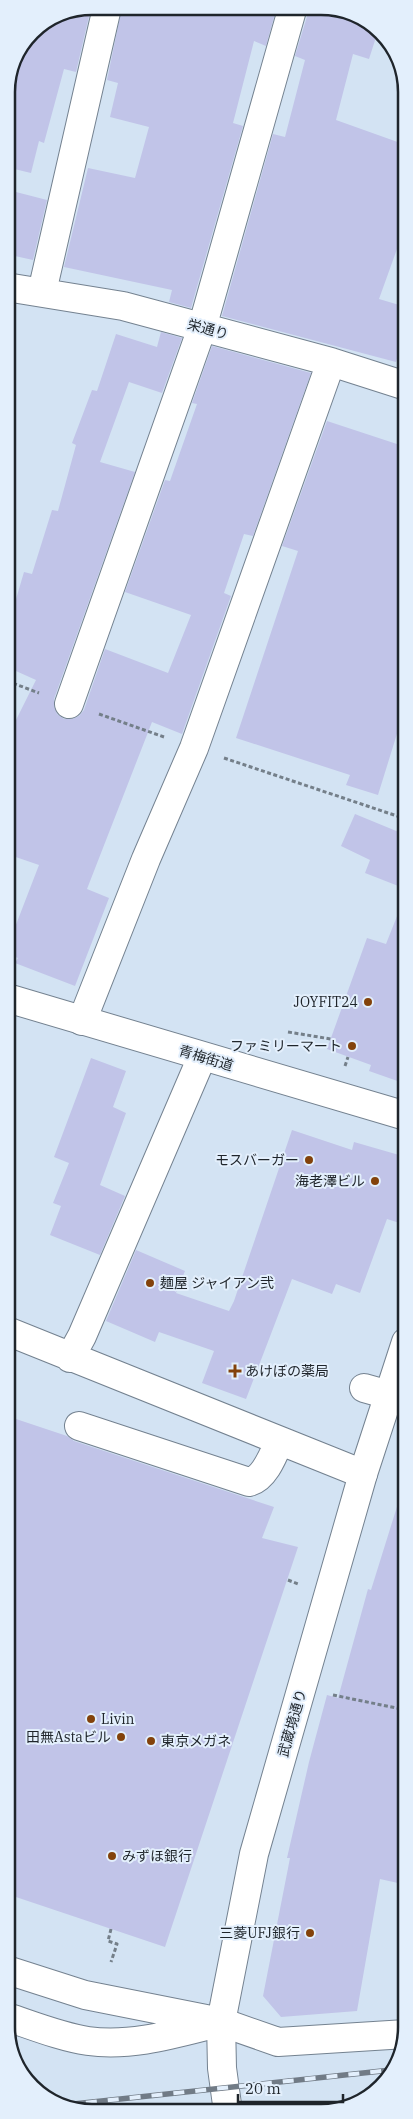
<svg xmlns="http://www.w3.org/2000/svg" width="413" height="2119" viewBox="0 0 413 2119" font-family="'IBM Plex Serif','Noto Sans JP',serif">
  <style>
    .building { fill: #c1c4e8 }
    .lines { fill: none; stroke-linecap: round; stroke-linejoin: round }
    .minor-casing { stroke: #748290; stroke-width: 30 }
    .major-casing { stroke: #748290; stroke-width: 30 }
    .path { stroke: #747f89; stroke-width: 3; stroke-dasharray: 4 2.5; stroke-linecap: butt }
    .minor { stroke: #fff; stroke-width: 28 }
    .major { stroke: #fff; stroke-width: 28 }
    .rail-casing { stroke: #717b86; stroke-width: 5.5 }
    .rail { stroke: #e3effc; stroke-width: 4; stroke-dasharray: 11; stroke-linecap: butt }
    .poi-dot { fill: #83420b; stroke: #e3effc; stroke-width: 2 }
    .labels { text-anchor: middle; dominant-baseline: central; stroke-width: 4; stroke-linejoin: round; paint-order: stroke }
    .street-label { font-size: 14px; fill: #1f252b; stroke: #e3effc }
    .poi-label { font-size: 14px; fill: #1f252b; stroke: #e3effc; text-anchor: end }
    .rim { fill: none; stroke: #1f252b; stroke-width: 2.5 }
  </style>
  <rect width="100%" height="100%" fill="#d3e3f3"/>
  <path class="building" d="M325 9 363 22 378 31 369 59 353 54 336 120 406 145V224L379 299 406 307V327L396 362 222 316 273 134 285 137 305 60 295 56 309 10Z
    M264 10 275 14 266 46 254 41 233 123 243 126 191 308 169 302 172 290 64 267 88 168 135 178 149 127 110 117 118 83 107 80 121 12Z
    M90 12 76 72 64 69 44 143 39 141 31 173 6 167V86L31 31 59 13Z
    M16 192 47 200 33 260 6 254V231Z
    M161 332 182 338 162 393 129 382 100 462 135 472 54 699V706L57 714 64 719H72L79 716 84 710 105 649 168 673 191 615 125 592 165 480 170 481 197 404 192 403 212 346 311 373 253 536 244 534 224 593 231 596 182 734 152 722 87 889 109 898 75 986 15 963 18 958 7 954V948L39 865 7 854V738L36 680 7 667V614L11 616 24 572 32 574 52 510 58 511 76 445 72 443 92 390 97 391 116 334 157 347Z
    M327 421 406 447V710L402 725 400 724 378 795 346 785 350 775 236 738 298 551 282 546Z
    M355 814 406 835V889L365 873 370 860 341 846Z
    M405 896H406V1084L369 1071 371 1065 327 1049 367 938 386 944Z
    M91 1058 126 1071 113 1107 126 1113 100 1185 125 1196 100 1255 50 1235 61 1206 53 1203 69 1163 54 1157Z
    M292 1130 352 1150 354 1142 406 1157V1225L387 1219 360 1293 336 1284 332 1294 292 1279 246 1399 202 1383 214 1351 159 1332 155 1342 106 1321 136 1250 185 1271 176 1293 229 1311 234 1301Z
    M7 1416 67 1436 74 1441 274 1507 262 1538 298 1547 165 1947 7 1894Z
    M400 1497 406 1498 407 1885 380 1879 357 2011 281 2017 263 1996 290 1858H287L309 1762 327 1695 338 1698 368 1589 371 1590Z"/>
  <g class="lines">
    <g class="minor-casing">
      <path id="minor" d="M6 287 123 306 331 362 406 386
        M42 292 106 12
        M69 704 202 328 292 10
        M82 1021 146 859 194 748 331 362
        M7 1331 363 1474
        M70 1358 82 1336 202 1057
        M364 1388 389 1395
        M79 1426 249 1482C264 1479 273 1456 279 1442
        M7 1970 85 1995 221 2022 278 2042 406 2034
        M7 2017C34 2026 61 2037 88 2041 131 2047 174 2034 214 2024"/>
    </g>
    <g class="major-casing">
      <path id="major" d="M7 998 406 1116
        M228 2112 222 2068 221 2022 254 1854 363 1474 406 1342"/>
    </g>
    <path class="path" d="M7 681 39 693
      M99 714 164 737
      M224 758 406 819
      M288 1032 331 1039
      M345 1066 348 1057
      M398 1473 406 1476
      M288 1580 298 1584
      M333 1695 406 1710
      M111 1929 108 1941 117 1944 111 1962"/>
    <use href="#minor" class="minor"/>
    <use href="#major" class="major"/>
    <g class="rail-casing">
      <path id="rail" d="M64 2105 391 2070"/>
    </g>
    <use href="#rail" class="rail"/>
  </g>
  <g class="poi-dot">
    <circle cx="368" cy="1002" r="5"/>
    <circle cx="352" cy="1046" r="5"/>
    <circle cx="309" cy="1160" r="5"/>
    <circle cx="375" cy="1181" r="5"/>
    <circle cx="150" cy="1283" r="5"/>
    <path d="M232.5 1363.5h5v5h5v5h-5v5h-5v-5h-5v-5h5z"/>
    <circle cx="91" cy="1719" r="5"/>
    <circle cx="121" cy="1737" r="5"/>
    <circle cx="151" cy="1741" r="5"/>
    <circle cx="112" cy="1856" r="5"/>
    <circle cx="310" cy="1933" r="5"/>
  </g>
  <g class="labels">
    <g class="street-label">
      <text transform="translate(208 329) rotate(15)">栄通り</text>
      <text transform="translate(206 1058) rotate(17)">青梅街道</text>
      <text transform="translate(292 1723) rotate(-74)">武蔵境通り</text>
    </g>
    <g class="poi-label">
      <text x="358" y="1002">JOYFIT24</text>
      <text x="342" y="1046">ファミリーマート</text>
      <text x="299" y="1160">モスバーガー</text>
      <text x="365" y="1181">海老澤ビル</text>
      <text x="160" y="1283" text-anchor="start">麺屋 ジャイアン弐</text>
      <text x="245" y="1371" text-anchor="start">あけぼの薬局</text>
      <text x="101" y="1719" text-anchor="start">Livin</text>
      <text x="111" y="1737">田無Astaビル</text>
      <text x="161" y="1741" text-anchor="start">東京メガネ</text>
      <text x="122" y="1856" text-anchor="start">みずほ銀行</text>
      <text x="300" y="1933">三菱UFJ銀行</text>
    </g>
  </g>
  <path d="M0 0H413V2119H0ZM92 15H321A77 77 0 0 1 398 92V2027A77 77 0 0 1 321 2104H92A77 77 0 0 1 15 2027V92A77 77 0 0 1 92 15Z" fill="#e3effc" fill-rule="evenodd"/>
  <path class="rim" d="M92 15H321A77 77 0 0 1 398 92V2027A77 77 0 0 1 321 2104H92A77 77 0 0 1 15 2027V92A77 77 0 0 1 92 15Z"/>
  <path d="M238 2094v8h105v-8" fill="none" stroke="#1f252b" stroke-width="2.5"/>
  <text x="245" y="2094" font-size="15" fill="#1f252b" stroke="#e3effc" stroke-width="4" paint-order="stroke">20 m</text>
</svg>
